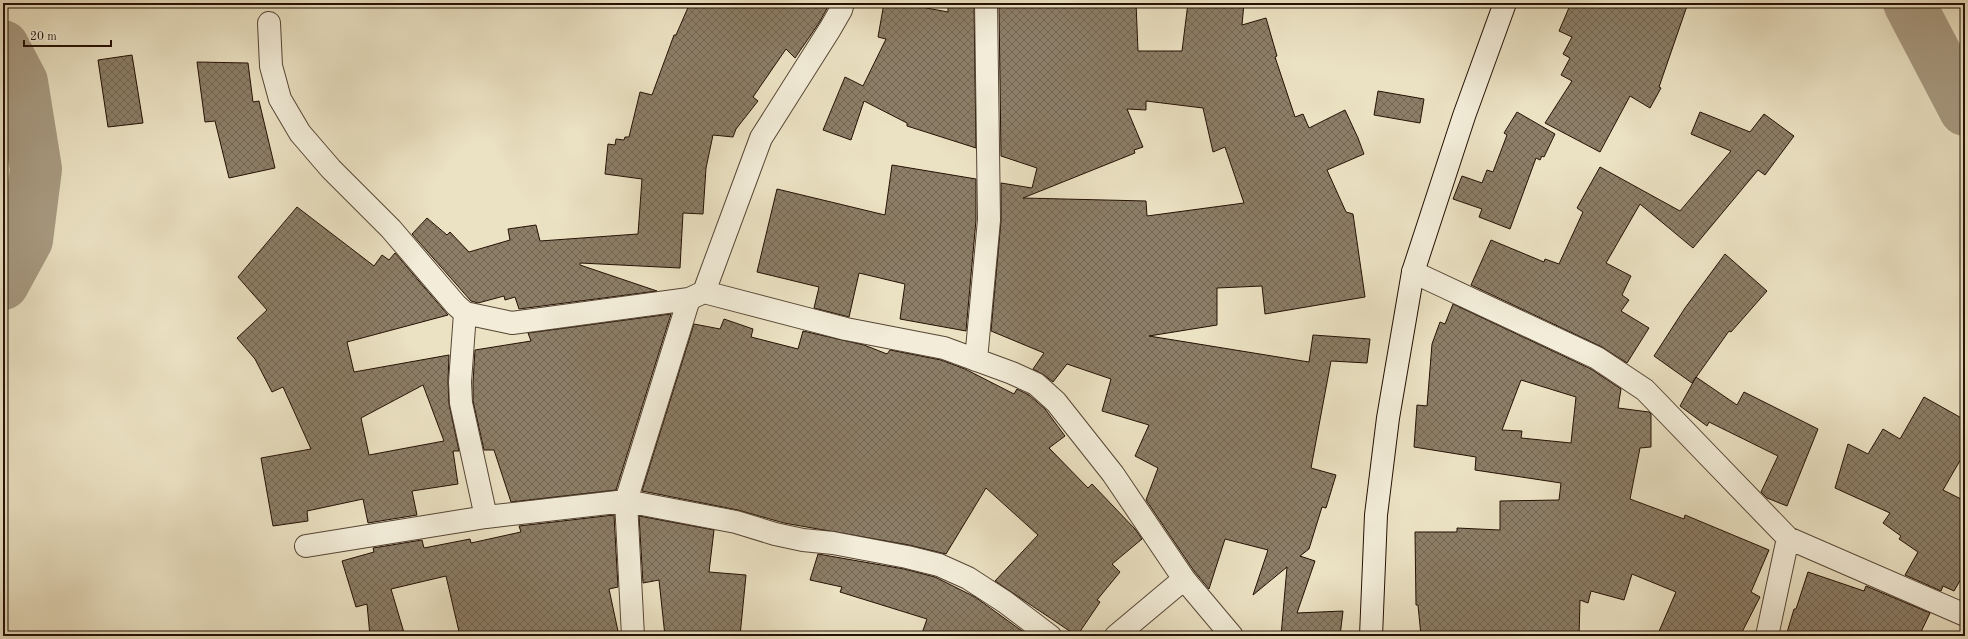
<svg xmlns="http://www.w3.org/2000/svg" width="1968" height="639" viewBox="0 0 1968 639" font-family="'Old Standard TT',serif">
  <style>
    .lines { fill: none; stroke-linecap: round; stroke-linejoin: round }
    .river { stroke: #a89b82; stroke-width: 52 }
    .building { fill: url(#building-cross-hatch); stroke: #251104; fill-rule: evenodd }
    .street-casing { stroke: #564534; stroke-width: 24 }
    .secondary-casing { stroke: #251104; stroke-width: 24 }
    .street { stroke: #f2ecd8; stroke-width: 22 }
    .secondary { stroke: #f2ecd8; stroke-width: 22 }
  </style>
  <defs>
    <pattern id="building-cross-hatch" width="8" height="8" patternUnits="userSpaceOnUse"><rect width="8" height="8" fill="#8c7e67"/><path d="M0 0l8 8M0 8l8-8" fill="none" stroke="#726653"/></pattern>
  </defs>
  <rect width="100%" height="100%" fill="#ebe2c3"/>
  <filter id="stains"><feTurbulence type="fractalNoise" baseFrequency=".005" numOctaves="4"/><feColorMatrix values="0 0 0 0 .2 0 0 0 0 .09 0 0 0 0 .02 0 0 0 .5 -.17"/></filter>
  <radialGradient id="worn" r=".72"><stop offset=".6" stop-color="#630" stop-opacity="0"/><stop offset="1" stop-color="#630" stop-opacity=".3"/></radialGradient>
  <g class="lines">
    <path class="river" d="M1909 3 1965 110
      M3 46 22 82 36 169 27 240 3 284"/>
  </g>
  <path class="building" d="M690 3H830L819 23 795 58 786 49 753 97 758 101 736 129 733 137 713 135 706 168 703 214 683 213 680 268 580 263V265L657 291 519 309 515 297 505 300 504 296 478 303 471 301 412 234 427 218 447 235 450 232 469 252 510 240 508 229 536 225 540 241 638 234 642 179 605 174 608 144 615 145 616 139 624 140 625 137H629L640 92 652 95 674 35H676Z
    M884 3H900L948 12V3H974L976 148 907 126V123L864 101 851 140 823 130 845 77 863 86 886 39 878 37Z
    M1087 3H1136L1138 51H1182L1188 3H1244L1242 25 1266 18 1277 56 1275 57 1295 117 1303 114 1309 128 1345 110 1358 138 1364 154 1327 170 1346 212 1353 214 1365 297 1265 314 1262 286 1217 288V325L1149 336 1309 362 1313 335 1370 339 1367 363 1331 361 1311 468 1336 475 1326 508 1322 507 1309 549 1300 556 1315 561 1297 613 1343 611 1340 636H1281L1287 567 1253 595 1268 550 1225 539 1209 589 1194 571 1146 500 1158 468 1135 456 1149 425 1102 411 1111 379 1067 364 1053 382 1044 375 1033 369 1044 353 991 331 1001 221V183L1032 188 1037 168 1001 156 999 7ZM1146 101 1203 108 1213 152 1225 147 1244 203 1147 216 1146 201 1023 198 1135 153 1134 150 1143 147 1127 109 1146 110Z
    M1571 3H1688L1659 87 1661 88 1650 108 1630 96 1600 152 1545 123 1572 81 1561 75 1570 58 1563 54 1572 37 1559 31Z
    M132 55 143 123 108 127 98 60Z
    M197 62 248 63 253 102 259 101 275 168 229 178 215 121 205 122Z
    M1378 91 1424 99 1420 123 1374 115Z
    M1517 112 1555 134 1544 157 1542 156 1540 160 1536 158 1510 229 1479 217 1482 209 1453 199 1462 176 1482 183 1487 170 1493 172 1507 135 1504 133Z
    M1700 112 1750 132 1764 114 1794 136 1765 175 1758 170 1693 248 1640 204 1606 263 1631 276 1622 295 1629 300 1621 311 1649 328 1627 363 1602 347 1471 285 1491 240 1544 262 1545 259 1559 264 1583 212 1577 208 1600 167 1680 211 1731 151 1691 134Z
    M892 165 976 179V220L966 331 900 319 905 284 859 273 849 317 814 308 819 287 757 272 777 189 885 215Z
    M297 207 374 266 382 255 389 260 395 253 448 315 347 342 354 372 449 355 448 381 449 404 459 451H453L458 484 412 491 417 515 368 523 363 499 307 511 308 521 273 526 261 458 311 449 283 387 272 392 255 359 237 338 267 310 238 277ZM423 385 444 441 369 455 361 418Z
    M1725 254 1767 291 1731 332 1729 331 1692 383 1654 356 1685 308Z
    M1453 304 1591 369 1621 389 1618 408 1649 412 1651 414V447L1640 448 1630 499 1684 519 1685 515 1769 550 1751 592 1760 597 1740 636H1657L1676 592 1632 574 1624 600 1591 591 1588 603 1580 600 1579 636H1421L1418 605H1416L1415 532H1457V528L1500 530V501L1559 500 1561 483 1475 470 1476 457 1414 447 1417 405 1427 406 1432 344 1440 322 1445 324ZM1521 380 1576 397 1571 443 1521 438 1522 431 1502 430Z
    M671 314 616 490 511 502 494 450H484L473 401V382L475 350 531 341 528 333Z
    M724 319 753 329 751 337 798 349 803 331 864 345 887 354 890 350 941 360 965 369 1014 394 1017 389 1029 395 1045 409 1065 436 1049 448 1088 488 1092 484 1135 529 1142 539 1112 564 1120 572 1097 600 1100 602 1077 636 995 581 1038 535 986 488 946 554 909 545 784 523 738 510 642 491 694 324 720 329Z
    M1696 377 1737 405 1744 392 1818 429 1787 506 1767 498 1761 492 1778 456 1709 422 1707 426 1680 406Z
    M1924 397 1965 420V452L1943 490 1965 501V572L1954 591 1943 586 1941 591 1905 575 1918 552 1899 539 1901 536 1883 523 1890 513 1835 488 1848 444 1868 454 1883 429 1900 439Z
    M614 515 618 587 609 589 619 636H460L446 576 391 589 405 636H370L367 604 356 607 342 561 374 552 373 548 422 540 424 548 470 539 471 543 521 532 519 526Z
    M639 516 714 530 709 572 746 575 740 636H665L659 580 643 583Z
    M818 554 904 569 935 577 975 597 1029 636H921L927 619 840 592 842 587 810 580Z
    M1808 572 1864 591 1866 586 1930 613 1919 636H1786L1794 609H1796Z"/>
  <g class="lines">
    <g class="street-casing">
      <path id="street" d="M269 23 271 66 280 99 300 133 331 169 391 229 456 305 465 313 512 323 689 299 704 292 846 329 944 348 1012 373 1036 384 1056 402 1113 474 1184 579 1232 636
        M1413 272 1597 358 1645 390 1788 538 1965 615
        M704 292 761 138 830 29 841 10 843 3
        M465 313 460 382 461 403 486 517
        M976 360 989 220 986 3
        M306 546 486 517 626 501 736 522 775 534 803 540 833 543 907 557 939 565 968 578 1005 602 1050 636
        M633 636 626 501 689 299
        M1116 636 1184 579
        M1767 636 1788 538"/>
    </g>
    <g class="secondary-casing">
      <path id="secondary" d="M1371 636 1376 515 1388 418 1413 272 1464 116 1505 3"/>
    </g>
    <use href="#street" class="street"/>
    <use href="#secondary" class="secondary"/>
  </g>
  <rect width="1968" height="639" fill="none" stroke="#ebe2c3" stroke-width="16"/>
  <rect x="4" y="4" width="1960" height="631" fill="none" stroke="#251104" stroke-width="2"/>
  <rect x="8" y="8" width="1952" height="623" fill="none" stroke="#251104"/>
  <path d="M24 40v6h87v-6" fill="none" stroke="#251104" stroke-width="2"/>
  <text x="30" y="40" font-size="12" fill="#251104" stroke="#f2ecd8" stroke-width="3" paint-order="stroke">20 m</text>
  <rect width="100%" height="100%" filter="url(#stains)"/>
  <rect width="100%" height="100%" fill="url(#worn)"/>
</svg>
